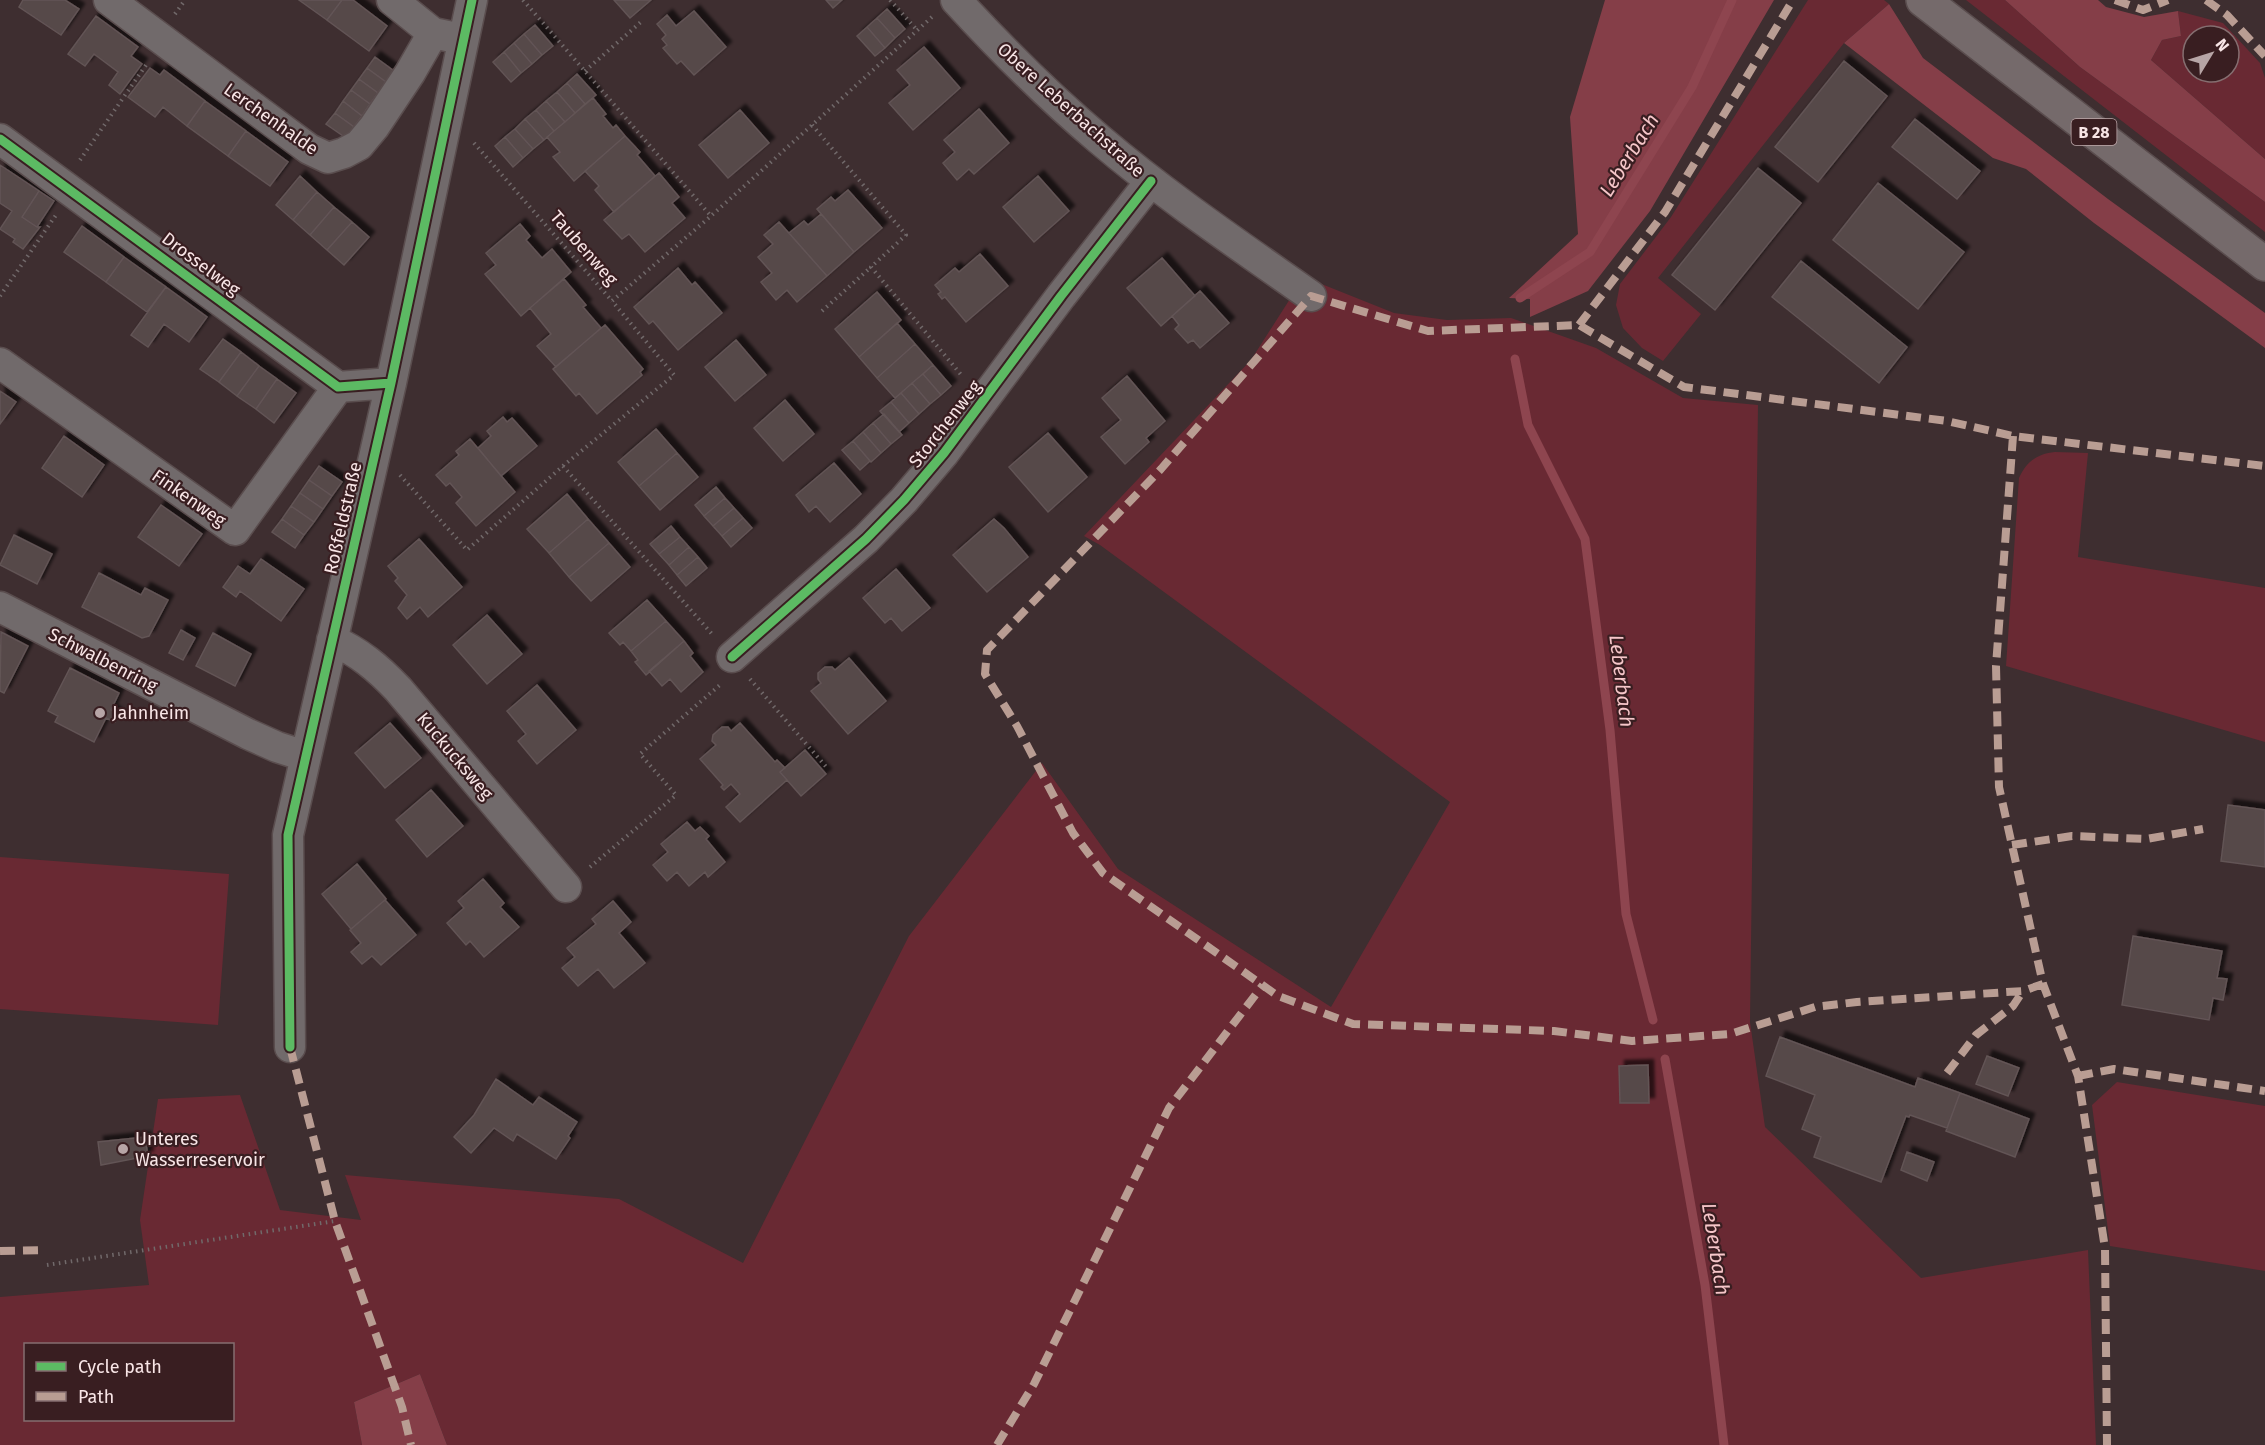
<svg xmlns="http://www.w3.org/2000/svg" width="2265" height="1445" viewBox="0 0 2265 1445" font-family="'Fira Sans',sans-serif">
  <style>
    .green { fill: #692933; fill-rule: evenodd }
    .forest { fill: #853e48 }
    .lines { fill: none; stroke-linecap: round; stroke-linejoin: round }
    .stream { stroke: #8e454f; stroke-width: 9 }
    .building { fill: #56484a; stroke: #625455; stroke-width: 1.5; filter: url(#shadow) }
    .minor-casing { stroke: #5a4d4e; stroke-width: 33 }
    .major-casing { stroke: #5a4d4e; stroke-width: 36 }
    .path { stroke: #71696a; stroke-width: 4; stroke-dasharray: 1.5 4.5; stroke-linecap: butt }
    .minor { stroke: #716a6b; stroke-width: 30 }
    .major { stroke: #756a6b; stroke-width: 33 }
    .quiet { stroke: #b99d93; stroke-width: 8; stroke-dasharray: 15 8; stroke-linecap: butt }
    .cycleway-casing { stroke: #391e21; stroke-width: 13 }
    .cycleway { stroke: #5cba63; stroke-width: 9 }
    .poi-dot { fill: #b7a5a6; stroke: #391e21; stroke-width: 2 }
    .labels { text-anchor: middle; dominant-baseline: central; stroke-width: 4.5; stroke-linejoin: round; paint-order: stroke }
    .shield { fill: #391e21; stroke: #bfa9ab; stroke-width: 1.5 }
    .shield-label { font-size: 16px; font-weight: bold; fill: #f8e5e6 }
    .street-label { font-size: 18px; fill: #f8e5e6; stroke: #391e21 }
    .poi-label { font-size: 18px; fill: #f8e5e6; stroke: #391e21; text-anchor: start }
    .water-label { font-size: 20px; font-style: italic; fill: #f6c6c9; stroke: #391e21 }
  </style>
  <defs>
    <filter id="shadow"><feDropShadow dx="5.5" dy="-5.5" stdDeviation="1.5" flood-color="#0009"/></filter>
  </defs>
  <rect width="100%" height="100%" fill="#3e2e30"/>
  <path class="green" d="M1808 0H1884L1889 4 1844 43 1658 278 1701 314 1663 361 1642 348 1623 328 1616 305 1620 284 1671 217Z
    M1966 0H2005L2080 67 2265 202V232Z
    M2178 11 2223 23 2260 63 2265 78V159L2151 60 2162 40 2181 36ZM2193 36H2229V72H2193Z
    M1304 277 1394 313 1447 320 1511 318 1596 348 1683 398 1758 405 1750 1022 1765 1127 1921 1278 2088 1250 2096 1445H447L420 1374 354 1402 362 1445H0V1297L149 1285 140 1220 158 1099 240 1095 280 1210 361 1220 345 1175 619 1199 743 1263 909 936 1042 763 1118 869 1331 1007 1450 802 1100 545 1084 536 1251 360ZM26 1344H232V1420H26Z
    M2055 452 2088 453 2078 557 2265 588V742L2006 666 2019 478C2027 461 2037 454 2055 452Z
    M0 857 229 874 218 1025 0 1009Z
    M2117 1082 2265 1106V1271L2110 1246 2092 1105Z"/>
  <path class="forest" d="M1605 0H1774L1650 211 1588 291 1530 317V299L1509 298 1578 234 1570 117Z
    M2005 0H2098L2106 7 2144 17 2178 11 2181 36 2162 40 2151 60 2265 159V202L2080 67Z
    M1889 4 1923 58 2108 199 2265 313V348L2094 223 2026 169 1993 158 1844 43Z
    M420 1374 447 1445H362L354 1402Z"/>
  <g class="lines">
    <path class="stream" d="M1520 298 1590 252 1692 87 1732 0
      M1515 359 1528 425 1585 539 1610 730 1626 914 1653 1020
      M1665 1059 1705 1285 1724 1445"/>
  </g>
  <path class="building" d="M23 0H65L79 9 61 35 19 7Z
    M299 0H342L327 20Z
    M342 0H353L387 26 369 51 327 20Z
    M614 0H651L630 18Z
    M826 0H842L833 8Z
    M887 9 905 29 895 38 877 18Z
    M694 11 726 47 694 75 681 61 677 64 663 48 667 45 662 39 666 35 657 24 667 15 676 26Z
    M96 16 138 47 131 56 142 64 120 94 109 85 118 72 94 54 85 66 68 54Z
    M877 18 895 38 885 48 867 27Z
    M535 25 553 46 542 55 524 34Z
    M867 27 885 48 875 56 857 36Z
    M524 34 542 55 532 64 514 43Z
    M514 43 532 64 521 73 504 52Z
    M924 47 960 88 913 130 889 103 910 85 897 70Z
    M504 52 521 73 511 82 493 62Z
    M375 57 394 71 386 82 367 68Z
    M1844 61 1887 96 1818 182 1775 147Z
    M150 68 160 75 164 70 205 101 187 126 163 107 155 117 128 97Z
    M367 68 386 82 378 93 359 79Z
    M577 74 596 95 585 104 567 83Z
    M359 79 378 93 370 104 351 90Z
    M567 83 585 104 575 113 557 92Z
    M351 90 370 104 362 116 343 101Z
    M557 92 575 113 565 122 546 101Z
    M593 98 606 114 603 116 613 128 616 125 625 136 574 181 553 157 560 152 547 137Z
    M205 101 246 131 228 156 187 126Z
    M343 101 362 116 354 127 335 113Z
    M546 101 565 122 554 131 536 110Z
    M979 109 1009 143 974 174 969 169 957 180 943 163 955 152 944 140Z
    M536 110 554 131 544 140 525 119Z
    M740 110 769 143 728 178 699 145Z
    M335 113 354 127 346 138 326 124Z
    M525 119 544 140 533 149 515 129Z
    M1915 119 1980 171 1957 199 1892 147Z
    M515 129 533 149 523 158 505 137Z
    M246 131 288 162 270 186 228 156Z
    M625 136 640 152 637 155 655 176 614 212 595 190 599 186 585 171Z
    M505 137 523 158 513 167 495 146Z
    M0 165 39 191 22 217 37 227H40L23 249 13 242 15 239 0 229 12 211 0 203Z
    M1758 168 1801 203 1715 310 1672 275Z
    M659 173 679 197 672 203 685 218 645 252 629 234 622 239 604 220Z
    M300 176 317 192 293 220 276 205Z
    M1038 176 1069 211 1034 242 1003 207Z
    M1878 183 1964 252 1918 309 1833 240Z
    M848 190 882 228 854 252 817 209 831 197 835 201Z
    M39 191 54 201 37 227 22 217Z
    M317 192 334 207 310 235 293 220Z
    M334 207 352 222 327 250 310 235Z
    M821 214 854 252 827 276 789 233 804 221 808 225Z
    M352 222 369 237 344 265 327 250Z
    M779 222 827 276 797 302 787 290 776 300 761 282 772 273 758 257 773 244 764 235Z
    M520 224 530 236 526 240 542 258 552 249 571 272 521 316 485 274 496 265 486 253Z
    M82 226 124 257 106 282 64 252Z
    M980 254 1008 286 966 322 945 297 942 299 938 294 941 292 935 285 955 268 959 272Z
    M124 257 166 287 147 312 106 282Z
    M1162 258 1195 296 1161 326 1127 288Z
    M1801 261 1907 347 1879 383 1772 297Z
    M678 268 692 285 695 282 722 313 678 350 653 321 649 324 634 307Z
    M564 279 586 305 583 307 601 328 556 367 537 346 551 334 530 308Z
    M166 287 207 317 189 342 164 324 148 347 131 335Z
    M1200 291 1229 323 1200 348 1193 340 1188 343 1175 329 1179 325 1172 316Z
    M877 292 901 320 859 357 835 329Z
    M897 323 915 344 877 378 859 357Z
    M605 325 643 369 640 372 642 375 597 414 579 393 576 396 553 369Z
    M223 339 241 352 219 382 200 369Z
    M736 340 766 375 735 401 705 367Z
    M915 344 933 365 895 398 877 378Z
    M241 352 259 366 237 396 219 382Z
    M933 365 951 386 941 395 923 374Z
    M259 366 277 379 256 409 237 396Z
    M923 374 941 395 930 404 912 383Z
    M1127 376 1165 421 1146 438 1149 442 1125 464 1101 437 1121 420 1102 398Z
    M277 379 296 393 274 423 256 409Z
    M912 383 930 404 919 414 901 393Z
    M0 391 16 402 0 424Z
    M901 393 919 414 909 423 891 402Z
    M785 400 814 434 783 461 754 428Z
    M891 402 909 423 899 432 880 411Z
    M884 414 902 435 891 444 873 423Z
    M503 417 507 422 512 418 537 446 501 476 478 448 491 436 487 431Z
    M873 423 891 444 881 453 863 432Z
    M656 429 677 453 639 486 618 462Z
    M863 432 881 453 871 462 853 441Z
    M1048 433 1087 477 1048 512 1009 467Z
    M64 436 104 465 82 497 42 468Z
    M470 439 515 492 476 526 456 503 462 497 450 483 446 486 436 475 459 455 456 451Z
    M853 441 870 461 860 470 842 450Z
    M677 453 698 477 660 510 639 486Z
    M834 463 861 494 830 522 816 506 809 512 796 495Z
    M319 466 342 482 332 496 309 480Z
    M309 480 332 496 323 509 300 493Z
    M716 487 725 498 704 516 695 505Z
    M300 493 323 509 314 522 291 506Z
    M567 494 588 519 549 553 527 529Z
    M725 498 734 508 713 526 704 516Z
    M161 505 202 534 179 566 138 537Z
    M291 506 314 522 304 535 282 519Z
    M734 508 743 518 722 536 713 526Z
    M743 518 752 528 731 547 722 536Z
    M282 519 304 535 295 548 272 532Z
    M588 519 609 543 569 577 549 553Z
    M994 519 1004 528 1028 557 987 592 953 555Z
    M671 526 680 537 659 554 650 544Z
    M14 535 52 554 37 584 0 565Z
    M680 537 689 547 669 565 659 554Z
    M419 539 462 587 428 617 420 607 407 619 398 608 407 595 395 581 398 578 388 566Z
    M609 543 630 567 591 601 569 577Z
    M689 547 698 557 677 575 669 565Z
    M698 557 707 568 686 586 677 575Z
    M261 559 304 589 281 621 240 591 236 597 223 587 238 566 250 574Z
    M896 569 930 608 902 631 891 618 885 623 863 598Z
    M99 573 141 595 145 588 168 600 149 636 142 638 82 607Z
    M647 600 666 621 631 651 623 642 620 645 609 633Z
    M487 615 522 654 487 684 453 645Z
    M666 621 684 641 646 675 635 662 638 660 631 651Z
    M181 630 195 638 183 660 169 653Z
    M1 632 28 646 4 693 0 691Z
    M213 633 251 654 235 686 196 666Z
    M684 641 693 653 690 656 703 672 681 692 670 679 662 686 649 671Z
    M849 658 886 701 848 734 811 691 821 683 818 679V673L825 667H832L835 670Z
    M70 668 119 693 111 710 116 713 117 717 115 722 106 718 94 742 55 722 58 716 48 711Z
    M537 685 576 730 537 764 518 741 526 734 507 711Z
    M390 723 421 758 385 788 355 753Z
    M740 723 775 762 777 760 785 768 780 772 787 780 740 822 726 807 740 794 731 784 724 790 721 787 723 785 700 759 716 745 712 741 713 735 722 727H728L731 731Z
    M805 750 826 774 801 796 780 772Z
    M431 790 463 826 427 857 396 820Z
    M2228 805 2265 810V867L2221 861Z
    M687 822 695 831 700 827 709 836 706 839 725 862 708 877 705 872 689 886 677 872 667 881 653 865 668 852 661 844Z
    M357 864 386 899 351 929 322 894Z
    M483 879 504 903 500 907 519 927 484 957 470 941 466 945 447 923 464 908 458 901Z
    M385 900 416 935 381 965 372 956 362 964 351 952 361 943 350 930Z
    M613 901 631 922 619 933 645 963 614 988 598 969 578 986 562 968 575 957 567 948 596 924 592 919Z
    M2133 936 2222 951 2217 978 2227 979 2223 1000 2213 998 2209 1020 2122 1005Z
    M1780 1037 1915 1087 1918 1078 1960 1093 1947 1128 1910 1115 1909 1117 1906 1116 1881 1182 1814 1157 1821 1137 1802 1129 1815 1095 1766 1076Z
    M1987 1056 2019 1068 2008 1096 1976 1084Z
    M1648 1065 1649 1103H1620L1619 1066Z
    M496 1079 533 1105 539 1097 577 1122 568 1136 570 1138 556 1159 517 1134 513 1141 494 1128 471 1153 454 1137 474 1115Z
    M1960 1093 2029 1119 2015 1157 1946 1131Z
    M145 1137 148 1156 101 1165 98 1142Z
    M1907 1152 1934 1162 1927 1181 1901 1170Z"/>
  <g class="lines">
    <g class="minor-casing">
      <path id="minor" d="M109 0 309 149 328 158 344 153 359 145 374 127 410 73 433 33
        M392 0 433 33 452 37
        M956 0C1001 49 1048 96 1099 139 1166 196 1240 246 1311 296
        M0 139 338 387 391 383
        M0 363 235 530 338 387
        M0 607 248 734 277 747 305 756
        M332 640C359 652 378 668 398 689L566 887
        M732 657 866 539 904 500 944 453 1061 296 1151 181
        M290 1047 288 835 391 383 472 0"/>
    </g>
    <g class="major-casing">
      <path id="major" d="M1923 0 2265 264"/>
    </g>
    <path class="path" d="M523 0 711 216
      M890 0 917 30
      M175 14 185 0
      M585 71 642 21
      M812 125 906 235 871 267 963 377
      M474 143 612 301 711 216 932 17
      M80 160 146 65
      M0 296 56 215
      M822 311 871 267
      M563 466 712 634
      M400 475 467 550 563 466 674 375 612 301
      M750 679 828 769
      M590 867 676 795 640 754 721 684
      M47 1265 335 1221"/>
    <use href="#minor" class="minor"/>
    <use href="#major" class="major"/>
    <path class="quiet" d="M2115 0 2143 10 2168 0
      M2206 0 2227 15 2265 56
      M1579 325 1665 212 1793 0
      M2013 436 1996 666 1999 787 2043 984 2078 1076 2105 1248 2107 1445
      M2012 845 2072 836 2146 839 2203 829
      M2043 984 2023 991 1857 1002 1815 1007 1730 1034 1632 1041 1554 1031 1353 1024 1278 996 1103 873 1073 833 1017 726 985 674 987 650 1161 469 1311 296 1428 331 1579 325 1684 387 1947 421 2013 436 2265 466
      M290 1047 335 1221 402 1407 411 1445
      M1947 1073 1976 1035 2013 1006 2023 991
      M2078 1076 2114 1069 2265 1091
      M0 1251 45 1250
      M997 1445 1034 1384 1169 1108 1263 985"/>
    <g class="cycleway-casing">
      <path id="cycleway" d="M0 139 338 387 391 383
        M732 657 866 539 904 500 944 453 1061 296 1151 181
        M290 1047 288 835 391 383 472 0"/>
    </g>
    <use href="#cycleway" class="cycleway"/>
  </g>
  <g class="poi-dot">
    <circle cx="100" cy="713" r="6"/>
    <circle cx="123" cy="1149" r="6"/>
  </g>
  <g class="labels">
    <rect class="shield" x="2071.5" y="119" width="45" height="26" rx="4.5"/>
    <g class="shield-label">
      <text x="2094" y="132">B 28</text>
    </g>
    <g class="street-label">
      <text transform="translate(1071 110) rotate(42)">Obere Leberbachstraße</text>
      <text transform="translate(271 119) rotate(35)">Lerchenhalde</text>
      <text transform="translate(584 248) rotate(49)">Taubenweg</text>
      <text transform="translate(201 264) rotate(37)">Drosselweg</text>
      <text transform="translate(945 424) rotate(-52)">Storchenweg</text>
      <text transform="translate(189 498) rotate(35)">Finkenweg</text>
      <text transform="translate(343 518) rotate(-77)">Roßfeldstraße</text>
      <text transform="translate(103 660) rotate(27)">Schwalbenring</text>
      <text transform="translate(455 756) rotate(50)">Kuckucksweg</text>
    </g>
    <g class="poi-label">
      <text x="112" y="713">Jahnheim</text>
      <text x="135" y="1139">Unteres<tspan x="135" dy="21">Wasserreservoir</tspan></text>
    </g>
    <g class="water-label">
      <text transform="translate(1629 155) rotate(-58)">Leberbach</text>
      <text transform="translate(1622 681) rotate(83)">Leberbach</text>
      <text transform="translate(1716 1249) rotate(81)">Leberbach</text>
    </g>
  </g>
  <rect x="24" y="1343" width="210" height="78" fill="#391e21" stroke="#856e70" stroke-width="1.5"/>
  <rect x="36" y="1362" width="30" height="9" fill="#5cba63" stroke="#856e70" stroke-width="1.5"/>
  <text x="78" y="1373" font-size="18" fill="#f8e5e6">Cycle path</text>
  <rect x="36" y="1392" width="30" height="9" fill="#b99d93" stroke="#856e70" stroke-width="1.5"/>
  <text x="78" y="1403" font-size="18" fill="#f8e5e6">Path</text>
  <g transform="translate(2211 54) rotate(52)"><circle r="28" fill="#391e21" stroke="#856e70" stroke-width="1.5"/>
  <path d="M0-4.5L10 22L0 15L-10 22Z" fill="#b7a5a6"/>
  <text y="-9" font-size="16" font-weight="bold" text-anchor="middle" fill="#f8e5e6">N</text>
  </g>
</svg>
